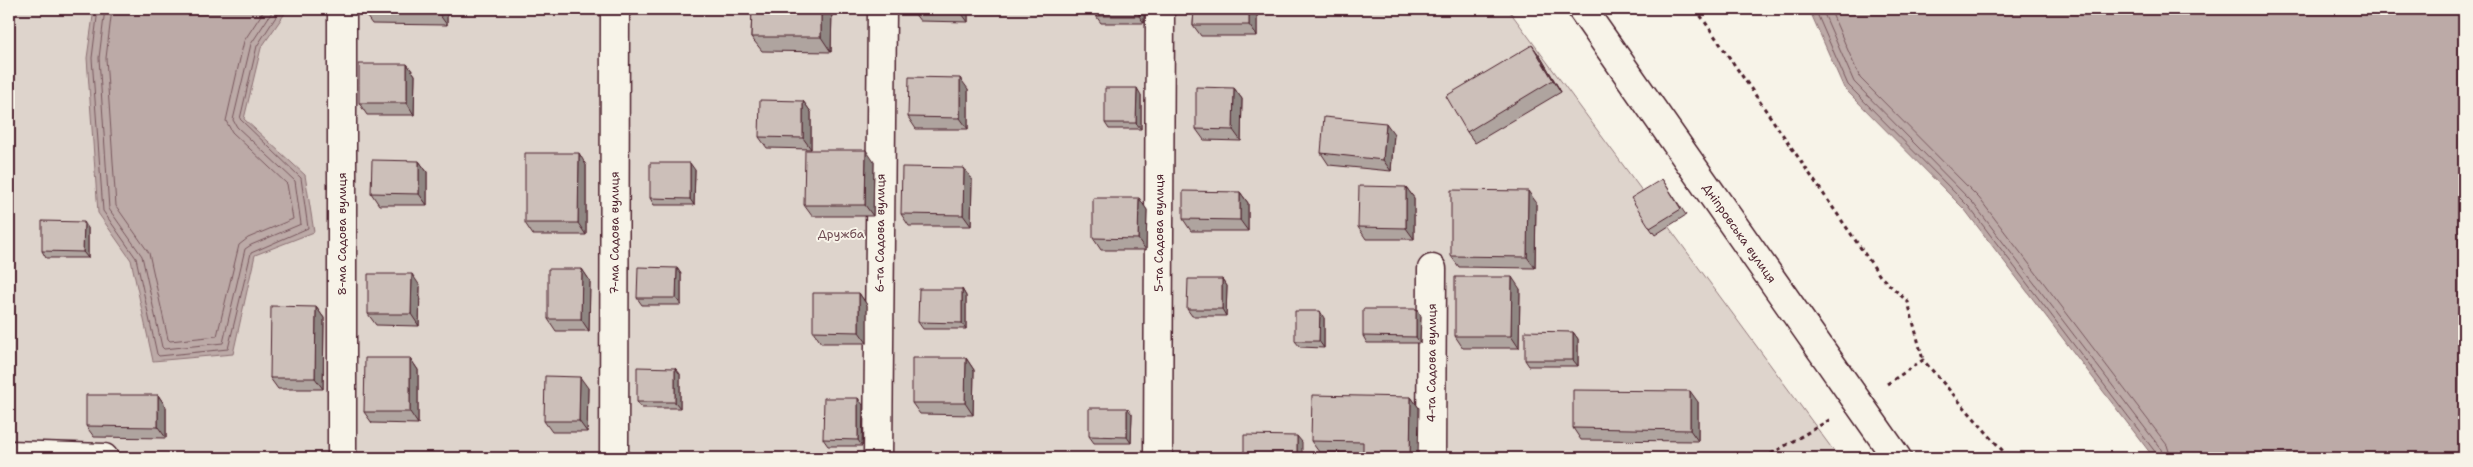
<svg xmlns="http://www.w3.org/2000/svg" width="2473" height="467" viewBox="0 0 2473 467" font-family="'Shantell Sans',sans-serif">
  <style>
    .green { fill: #ded4cc; stroke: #947a7c }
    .water { fill: #bcaaa7; stroke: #8e7275 }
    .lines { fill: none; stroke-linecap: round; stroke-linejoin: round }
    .shore { stroke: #78575d; stroke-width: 1 }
    .street-casing { stroke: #4a1f2b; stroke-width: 31 }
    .path { stroke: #4a1f2b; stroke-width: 3; stroke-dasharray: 4 4; stroke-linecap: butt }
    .street { stroke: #f7f3e8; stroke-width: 28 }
    .wall { fill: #afa49f; stroke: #4a1f2b }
    .shaded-wall { fill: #8f8682; stroke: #4a1f2b }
    .building { fill: #ccbfb9; stroke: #4a1f2b }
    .labels { text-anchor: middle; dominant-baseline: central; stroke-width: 4; stroke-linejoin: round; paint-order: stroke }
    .street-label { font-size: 12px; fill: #4a1f2b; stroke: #f7f3e8 }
    .park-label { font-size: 12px; fill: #6f4c53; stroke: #f7f3e8 }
  </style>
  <rect width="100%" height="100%" fill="#f7f3e8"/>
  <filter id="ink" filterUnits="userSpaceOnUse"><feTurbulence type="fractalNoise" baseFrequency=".02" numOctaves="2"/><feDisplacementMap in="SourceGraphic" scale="10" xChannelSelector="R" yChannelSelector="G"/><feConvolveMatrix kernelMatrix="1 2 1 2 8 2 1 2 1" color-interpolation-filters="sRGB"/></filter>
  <g filter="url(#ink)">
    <path class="green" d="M9 9H1508L1839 458H9Z"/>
    <path class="water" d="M94 9H288L261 48 244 119 305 175 314 232 255 255 233 354 153 361 131 260 98 213 87 58Z
      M1809 9H2464V458H2154L1965 210 1844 88Z"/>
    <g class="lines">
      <path class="shore" d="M98 9 92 58 103 211 136 258 157 354 159 356 228 349 251 253 308 228 301 178 240 119 257 46 281 9
        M105 9 99 58 109 209 142 256 162 347 164 349 223 343 245 249 251 245 301 224 295 181 237 127 233 120 251 44 274 9
        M112 9 106 58 116 206 149 253 168 339 170 341 217 336 239 245 248 238 293 219 287 184 232 132 226 121 244 41 265 9
        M1815 9 1848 85 1969 207 2156 453 2157 458
        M1822 9 1854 82 1973 203 2161 449 2163 458
        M1830 9 1860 78 1979 198 2167 445 2171 458"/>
      <g class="street-casing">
        <g id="street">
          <path id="s1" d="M1582 9 1897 458"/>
          <path d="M9 455 104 458"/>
          <path d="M342 458V9"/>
          <path id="s2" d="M614 458 615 9"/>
          <path id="s3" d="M878 458 882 9"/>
          <path id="s4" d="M1158 458 1160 9"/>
          <path id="s5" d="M1431 458 1432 269"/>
        </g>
      </g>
      <path class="path" d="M1696 9 1880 276 1908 302 1923 360
        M1887 384 1923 360 2009 458
        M1764 458 1831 419"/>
      <use href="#street" class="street"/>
    </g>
    <path class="wall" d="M447 9V25L372 24 364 13Z
      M752 9H832L831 52 762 51 751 37Z
      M912 9H968V22L920 21 912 10Z
      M1144 9V23H1101L1096 16Z
      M1194 9H1257V36H1201L1193 25Z
      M1540 56 1561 92 1475 143 1467 132Z
      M407 64 415 75 414 115H367L359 103Z
      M1234 88 1242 99 1241 141 1204 140 1196 129Z
      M968 89V129H916L908 117Z
      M1141 95V129H1109L1105 123Z
      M803 101 811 112V149L767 148 759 137Z
      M1394 134 1391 171 1329 165 1321 153Z
      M419 161 427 172V205H379L371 193Z
      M874 162 873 216H812L804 205Z
      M586 165V235H533L525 223Z
      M695 170 694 205H654L650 198Z
      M972 179 971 226H909L901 214Z
      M1662 179 1686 215 1655 235 1650 228Z
      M1406 187 1414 198V239H1366L1358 227Z
      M1240 192 1248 203V231H1191L1183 219Z
      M1139 198 1147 210 1146 250H1101L1093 238Z
      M1536 202 1535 268 1459 267 1451 256Z
      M88 228V258H46L42 251Z
      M677 268 681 274V305H642L637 298Z
      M582 269 590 281 589 331H556L548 319Z
      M1222 279 1227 286 1226 316H1192L1187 309Z
      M420 286 419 326 376 325 368 314Z
      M962 289 966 296V329H923L918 322Z
      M1520 289 1519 348H1463L1455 336Z
      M859 293 867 305V343H821L813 331Z
      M316 307 324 318 323 389H278L270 378Z
      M1416 309 1421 316 1420 343H1367L1363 336Z
      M1324 318V348L1300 347 1295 341Z
      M1573 332 1578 339V366H1529L1525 360Z
      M410 358 418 370V424L372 423 364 412Z
      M966 358 974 370 973 415 920 414 912 403Z
      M675 368 680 374V408H642L637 402Z
      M588 388 587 432H552L544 421Z
      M158 395 166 407V438L94 437 86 426Z
      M1411 397 1419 408 1363 453 1319 452 1311 441Z
      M1698 402V441L1581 440 1573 428Z
      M863 405 862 446H828L823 439Z
      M1132 414 1131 443H1094L1089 436Z"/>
    <path class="shaded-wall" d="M439 9H447V25L439 14Z
      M821 9H832L831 52 821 37Z
      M960 9H968V22L960 11Z
      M1139 9H1144V23L1139 16Z
      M1249 9H1257V36L1249 25Z
      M1532 45 1540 56 1561 92 1553 80Z
      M407 64 415 75 414 115 407 103Z
      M960 78 968 89V129L960 118Z
      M1137 88 1141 95V129L1136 123Z
      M1234 88 1242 99 1241 141 1233 130Z
      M803 101 811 112V149L803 138Z
      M1386 123 1394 134 1391 171 1383 160Z
      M866 150 874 162 873 216 865 205Z
      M579 153 586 165V235L578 223Z
      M419 161 427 172V205L419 194Z
      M690 163 695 170 694 205 690 199Z
      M964 168 972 179 971 226 963 215Z
      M1406 187 1414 198V239L1406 228Z
      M1528 191 1536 202 1535 268 1527 257Z
      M1240 192 1248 203V231L1240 220Z
      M1139 198 1147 210 1146 250 1138 239Z
      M84 222 88 228V258L83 252Z
      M677 268 681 274V305L676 298Z
      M582 269 590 281 589 331 581 319Z
      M412 274 420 286 419 326 411 314Z
      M1512 277 1520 289 1519 348 1511 336Z
      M1222 279 1227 286 1226 316 1222 309Z
      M962 289 966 296V329L962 323Z
      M859 293 867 305V343L859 332Z
      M316 307 324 318 323 389 315 378Z
      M1416 309 1421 316 1420 343 1416 337Z
      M1320 311 1324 318V348L1319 341Z
      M1573 332 1578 339V366L1573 360Z
      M410 358 418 370V424L410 412Z
      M966 358 974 370 973 415 965 403Z
      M675 368 680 374V408L675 402Z
      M580 377 588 388 587 432 579 421Z
      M1690 391 1698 402V441L1690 430Z
      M158 395 166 407V438L158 427Z
      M1411 397 1419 408 1418 458H1410Z
      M858 398 863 405 862 446 858 440Z
      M1127 408 1132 414 1131 443 1127 437Z
      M1297 436 1302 442V458H1297Z"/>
    <path class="building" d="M364 9H439V14L364 13Z
      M752 9H821V37H751Z
      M912 9H960V11L912 10Z
      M1097 9H1139V16H1096Z
      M1194 9H1249V25H1193Z
      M1532 45 1553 80 1467 132 1446 96Z
      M359 64H407V103H359Z
      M909 77 960 78V118L908 117Z
      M1196 87 1234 88 1233 130 1196 129Z
      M1105 88H1137L1136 123H1105Z
      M760 100 803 101V138L759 137Z
      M1324 117 1386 123 1383 160 1321 153Z
      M805 150H866L865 205H804Z
      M525 153H579L578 223H525Z
      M372 160 419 161V194L371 193Z
      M650 163H690V199L650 198Z
      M902 167 964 168 963 215 901 214Z
      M1662 179 1681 209 1650 228 1631 198Z
      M1359 186 1406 187V228L1358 227Z
      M1451 190 1528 191 1527 257 1451 256Z
      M1183 191 1240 192V220L1183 219Z
      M1093 198H1139L1138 239 1093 238Z
      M42 221 84 222 83 252 42 251Z
      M638 267 677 268 676 298H637Z
      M548 269H582L581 319H548Z
      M368 274H412L411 314H368Z
      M1455 277H1512L1511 336H1455Z
      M1188 279H1222V309H1187Z
      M919 289H962V323L918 322Z
      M813 293H859V332L813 331Z
      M271 306 316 307 315 378H270Z
      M1363 309H1416V337L1363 336Z
      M1295 311H1320L1319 341H1295Z
      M1525 331 1573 332V360H1525Z
      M365 358H410V412H364Z
      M912 358H966L965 403H912Z
      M637 367 675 368V402H637Z
      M545 376 580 377 579 421H544Z
      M1573 390 1690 391V430L1573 428Z
      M86 395H158V427L86 426Z
      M1312 395 1411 397 1410 458H1363V442L1311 441Z
      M824 398H858V440L823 439Z
      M1089 408H1127V437L1089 436Z
      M1244 435 1297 436V458H1244Z"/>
  </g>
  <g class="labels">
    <g class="street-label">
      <text transform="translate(342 234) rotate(-90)">8-ма Садова вулиця</text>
      <text stroke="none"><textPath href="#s2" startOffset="225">7-ма Садова вулиця</textPath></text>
      <text stroke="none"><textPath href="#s3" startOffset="225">6-та Садова вулиця</textPath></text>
      <text stroke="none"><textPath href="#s4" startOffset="225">5-та Садова вулиця</textPath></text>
      <text stroke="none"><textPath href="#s1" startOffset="274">Дніпровська вулиця</textPath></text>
      <text stroke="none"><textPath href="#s5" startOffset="95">4-та Садова вулиця</textPath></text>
    </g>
    <g class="park-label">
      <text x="841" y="234">Дружба</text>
    </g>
  </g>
  <rect width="2473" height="467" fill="none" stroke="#f7f3e8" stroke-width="30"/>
  <rect x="15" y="15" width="2443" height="437" fill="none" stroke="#4a1f2b" stroke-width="2" filter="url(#ink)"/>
</svg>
